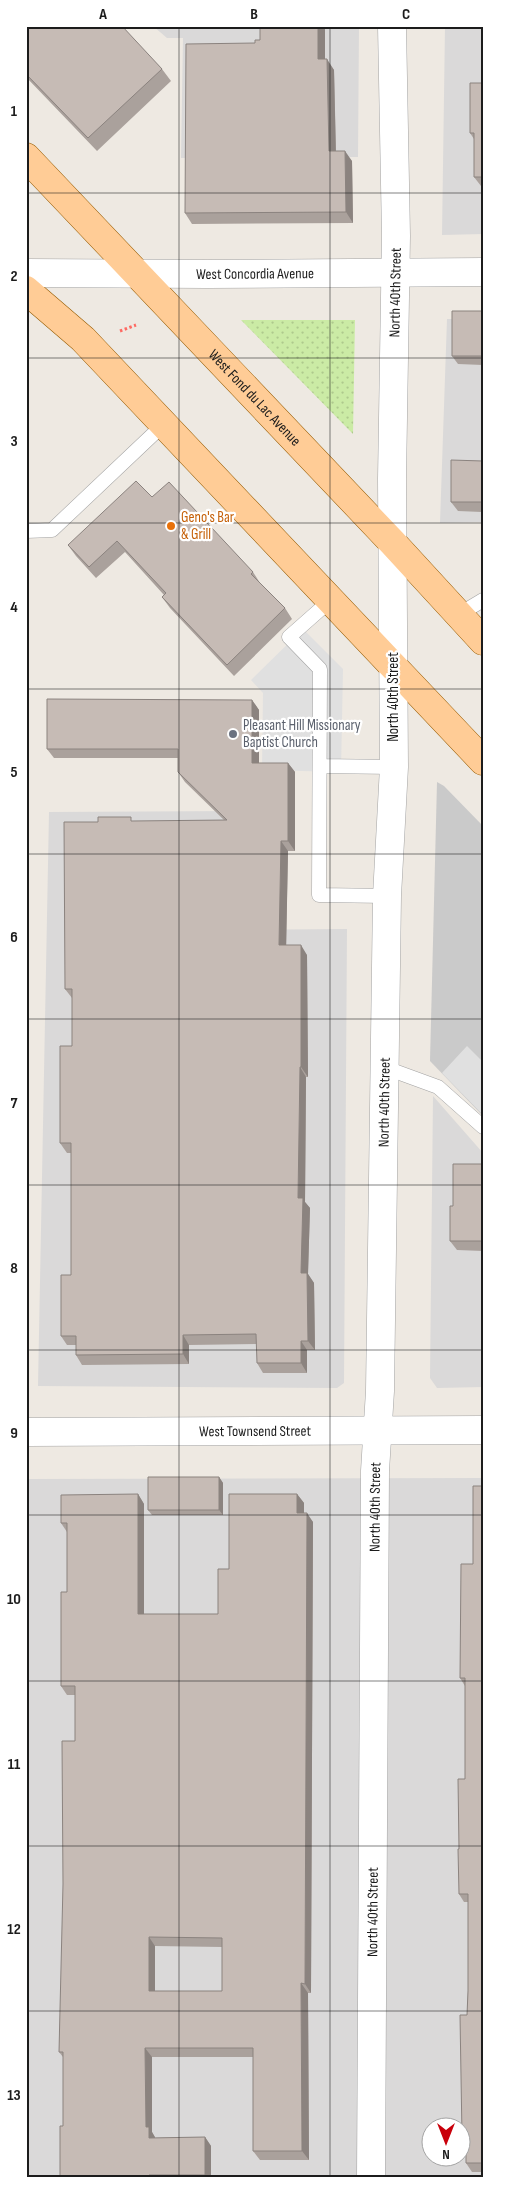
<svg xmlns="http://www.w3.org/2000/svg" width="509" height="2204" viewBox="0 0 509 2204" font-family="'Sofia Sans Condensed',sans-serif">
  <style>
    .residential { fill: #dad9d9; fill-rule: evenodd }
    .religious { fill: #cacaca }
    .grass { fill: url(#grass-dots) }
    .parking { fill: #e0e0e0 }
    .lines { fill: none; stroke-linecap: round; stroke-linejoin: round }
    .service-casing { stroke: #a3a3a3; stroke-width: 15 }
    .minor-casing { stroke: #a3a3a3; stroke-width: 29 }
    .primary-casing { stroke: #955b00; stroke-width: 29 }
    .path { stroke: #fe6a63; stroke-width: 3; stroke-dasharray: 2.5 2.5; stroke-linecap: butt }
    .service { stroke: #fff; stroke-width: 14 }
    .minor { stroke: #fff; stroke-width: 28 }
    .primary { stroke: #ffcc96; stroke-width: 28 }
    .wall { fill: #aaa19c; fill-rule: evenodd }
    .shaded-wall { fill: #8b837f }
    .building { fill: #c6bbb5; stroke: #8b837f; fill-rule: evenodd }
    .grid { fill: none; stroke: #1c1c1c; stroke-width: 1; stroke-opacity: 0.55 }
    .food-dot { fill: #e8710a; stroke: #fff; stroke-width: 2 }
    .worship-dot { fill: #6b7280; stroke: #fff; stroke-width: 2 }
    .labels { text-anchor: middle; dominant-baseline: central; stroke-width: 4.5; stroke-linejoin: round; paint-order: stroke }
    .street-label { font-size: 15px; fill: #1c1c1c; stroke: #fff }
    .food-label { font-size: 15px; fill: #c56008; stroke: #fff; text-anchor: start }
    .worship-label { font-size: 15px; fill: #5b616d; stroke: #fff; text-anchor: start }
    .neatline { fill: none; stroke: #1c1c1c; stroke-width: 2 }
    .grid-label { font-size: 16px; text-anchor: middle; font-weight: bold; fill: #1c1c1c }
  </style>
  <defs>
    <pattern id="grass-dots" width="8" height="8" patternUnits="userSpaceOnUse" patternTransform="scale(1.25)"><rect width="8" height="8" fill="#cbeba5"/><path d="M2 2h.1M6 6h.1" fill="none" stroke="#aec98d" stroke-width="1.8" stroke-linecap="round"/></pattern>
  </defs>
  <rect width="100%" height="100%" fill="#eee9e2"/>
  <path class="residential" d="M153 26H359L358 157 181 158 183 38H167Z
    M445 26H483V234L442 235Z
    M447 319H483V522L440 523Z
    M240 811 239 930 347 929 344 1383 337 1388 38 1386 49 812Z
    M433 1096 483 1153V1387L437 1388 430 1378Z
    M483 1478V2178H26V1479ZM432 2126H462V2156H432Z"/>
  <path class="religious" d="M437 782 444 786 483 826V1116L430 1061Z"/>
  <path class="grass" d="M241 320H355L353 434Z"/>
  <path class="parking" d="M303 629 343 669 341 772 262 770 263 693 251 680Z
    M467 1046 483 1062V1115L442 1073Z"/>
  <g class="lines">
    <g class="service-casing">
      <path id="service" d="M26 531 52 530 164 424
        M332 599 289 637 320 669 319 895 387 896
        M458 615 483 600
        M320 766 394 767
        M386 1068 438 1087 483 1127"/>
    </g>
    <g class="minor-casing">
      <g id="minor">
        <path id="s1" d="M26 273 207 274 483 272"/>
        <path id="s2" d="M26 1432 483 1430"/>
        <path id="s3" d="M371 2178 375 1471 380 1391 387 896 394 767 392 479 396 236 392 26"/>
      </g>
    </g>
    <g class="primary-casing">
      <g id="primary">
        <path id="s4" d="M26 157 392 542 483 641"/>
        <path d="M26 290 83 339 483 761"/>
      </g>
    </g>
    <path class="path" d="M120 331 136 325"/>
    <use href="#service" class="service"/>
    <use href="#minor" class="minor"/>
    <use href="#primary" class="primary"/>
  </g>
  <path class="wall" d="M26 26 162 69 171 81 97 151 26 77Z
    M260 26H325V59L334 70 336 151 352 161 353 223 192 224 185 213 255 43 260 40Z
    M483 83V186H481L474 177V139L470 133Z
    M483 311V365L458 364 452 356Z
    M483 461V557L482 555V512L458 511 451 502Z
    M152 497 253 572 260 583 285 608 292 619 234 676 170 608 162 597 164 595 125 552 96 578 76 556 68 545Z
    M252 700 259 710V763H288L295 772V851H288L286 945 307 955 308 1077H306L305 1202 310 1208 308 1274 314 1283 315 1350H307V1373H263L257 1363V1344L189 1345V1364L82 1365 76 1355V1345H67L61 1336 71 1275V1153H67L60 1143 72 1046V998L65 989 98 822 224 820 185 782 178 772V758H54L47 749Z
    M483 1164V1251L457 1250 450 1241 453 1206Z
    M219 1477 223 1483V1515H152L148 1510Z
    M483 1486V2172H472L466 2163V2142L462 2136 468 1991V1902H464L459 1894V1849L465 1779V1686L460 1678Z
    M138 1494 144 1504V1614H218L229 1569 297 1494 304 1503V1513L313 1522 311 1993H308L309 2160H260L253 2151V2057H152V2132L155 2138 205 2137 211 2146V2178H60L63 2126V2057L59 2052 75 1741V1695H67L61 1686 67 1592V1532L61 1523ZM155 1946 222 1947V1991H155Z"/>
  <path class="shaded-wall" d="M318 26H325V70L318 59Z
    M327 59 334 70 336 161 329 151Z
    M345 151 352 161 353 223 346 212Z
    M252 700 259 710V772L252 763Z
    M288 763 295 772V851L288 841Z
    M281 841 288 851 286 955 279 945Z
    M301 945 307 955 308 1077 301 1067Z
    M300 1067 306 1077 305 1202 310 1208 308 1274 314 1283 315 1350 308 1341 301 1273 298 1198Z
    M183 1335 189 1345V1364L183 1354Z
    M301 1341 307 1350V1373L301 1363Z
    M219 1477 223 1483V1515L219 1510Z
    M138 1494 144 1504V1623L138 1614Z
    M297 1494 304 1503V1522L297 1513Z
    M307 1513 313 1522 311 1993 305 1984Z
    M149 1937 155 1946V2001L149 1991Z
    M301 1983 308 1993 309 2160 302 2151Z
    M145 2048 152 2057V2132L155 2137V2147L149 2138 146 2127Z
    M205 2137 211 2146V2178H207L205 2175Z"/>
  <path class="building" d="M26 26H122L162 69 88 138 26 74Z
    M260 26H318V59H327L329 151H345L346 212 185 213 186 44 255 43V40H260Z
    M470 83H483V180L482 177H474V133H470Z
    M452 311H483V356H452Z
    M451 460 483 461V555H482V502H451Z
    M136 481 152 497 169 482 253 572 251 574 285 608 227 665 162 597 166 593 117 541 89 567 68 545Z
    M47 699 252 700V763H288V841H281L279 945H301V1067H300L298 1198H303L301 1273H307L308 1341H301V1363H257L256 1334 183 1335V1354L76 1355V1336H61V1275H71V1143H60V1046H72V989H65L64 822H98V817H131V821L227 820 178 772V749H47Z
    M453 1164H483V1241H450V1206H453Z
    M148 1477H219V1510H148Z
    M473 1486H483V2163H466V2136H462L460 2015H467L468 1991V1894H459L458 1849H459L458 1779H465V1678H460L461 1564H473Z
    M138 1494V1614H218V1569H229V1494H297V1513H307L305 1984 301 1983 302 2151H253V2048H145L146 2127H149V2138L205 2137V2175H149V2178H60V2126H63V2052H59L63 1884 62 1741H75V1686H61V1592H67V1523H61V1495ZM149 1937 222 1938V1991H149Z"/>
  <path class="grid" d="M179 26V2178M330 26V2178M26 193H483M26 358H483M26 523H483M26 689H483M26 854H483M26 1019H483M26 1185H483M26 1350H483M26 1515H483M26 1681H483M26 1846H483M26 2011H483"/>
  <circle class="food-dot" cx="171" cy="526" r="5"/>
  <circle class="worship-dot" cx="233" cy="734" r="5"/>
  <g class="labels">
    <g class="street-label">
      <text stroke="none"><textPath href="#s1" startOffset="229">West Concordia Avenue</textPath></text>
      <text stroke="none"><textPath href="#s3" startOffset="1886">North 40th Street</textPath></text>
      <text stroke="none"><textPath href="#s4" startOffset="332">West Fond du Lac Avenue</textPath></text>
      <text transform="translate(393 697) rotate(-90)">North 40th Street</text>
      <text stroke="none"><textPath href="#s3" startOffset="1076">North 40th Street</textPath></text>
      <text stroke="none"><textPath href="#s2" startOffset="229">West Townsend Street</textPath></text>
      <text stroke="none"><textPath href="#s3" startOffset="671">North 40th Street</textPath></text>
      <text stroke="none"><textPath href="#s3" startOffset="266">North 40th Street</textPath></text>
    </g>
    <g class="food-label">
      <text x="181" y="517">Geno's Bar<tspan x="181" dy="17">&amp; Grill</tspan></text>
    </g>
    <g class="worship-label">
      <text x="243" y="725">Pleasant Hill Missionary<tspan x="243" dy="17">Baptist Church</tspan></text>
    </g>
  </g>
  <rect width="509" height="2204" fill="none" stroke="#ffffff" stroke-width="55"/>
  <g transform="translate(446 2142) rotate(180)"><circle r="24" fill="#ffffff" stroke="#a4a4a4"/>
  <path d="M0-4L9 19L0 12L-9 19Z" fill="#c9000b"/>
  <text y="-8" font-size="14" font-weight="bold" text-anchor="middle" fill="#1c1c1c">N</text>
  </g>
  <rect x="28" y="28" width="454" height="2148" class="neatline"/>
  <g class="grid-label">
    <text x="103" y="19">A</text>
    <text x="254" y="19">B</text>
    <text x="406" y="19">C</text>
    <text x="14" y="116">1</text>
    <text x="14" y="281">2</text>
    <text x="14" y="446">3</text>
    <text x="14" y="612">4</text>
    <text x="14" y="777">5</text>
    <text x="14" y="942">6</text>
    <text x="14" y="1108">7</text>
    <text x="14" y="1273">8</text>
    <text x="14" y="1438">9</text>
    <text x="14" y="1604">10</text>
    <text x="14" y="1769">11</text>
    <text x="14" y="1934">12</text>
    <text x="14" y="2100">13</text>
  </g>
</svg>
